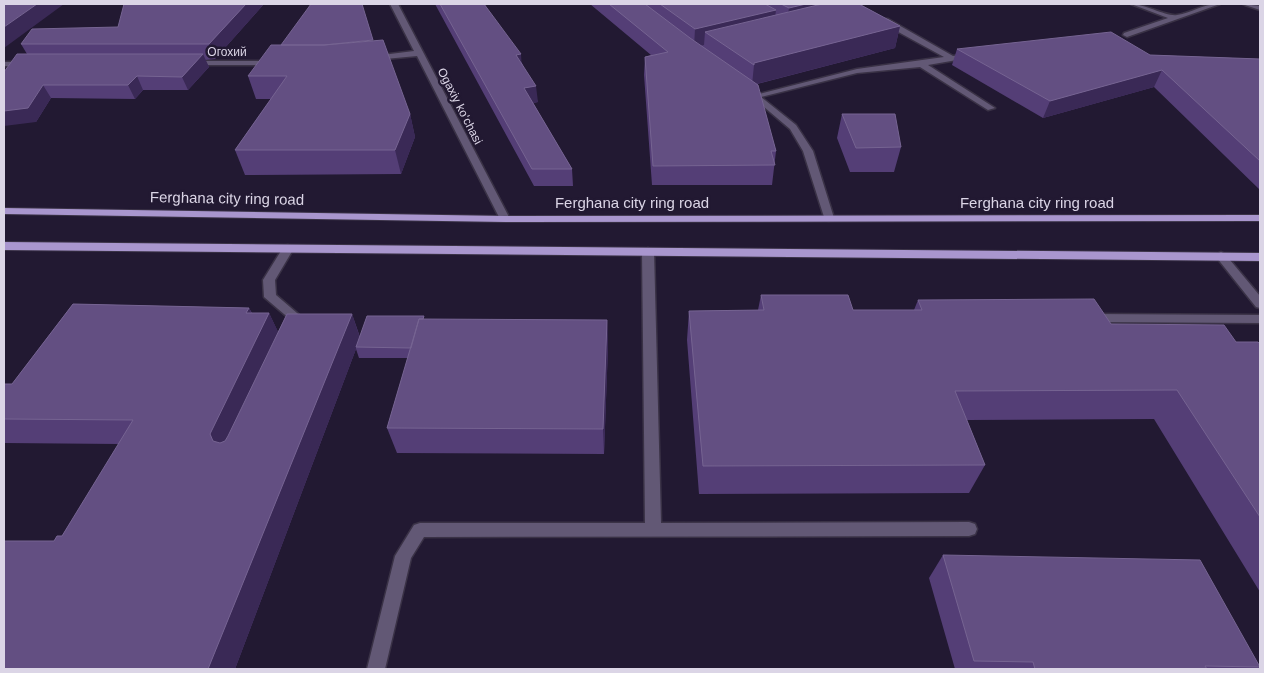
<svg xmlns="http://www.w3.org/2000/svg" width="1264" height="673" viewBox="0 0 1264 673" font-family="Helvetica,sans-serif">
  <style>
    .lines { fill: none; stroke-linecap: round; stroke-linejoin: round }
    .service-casing { stroke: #3a3246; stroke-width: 3 }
    .minor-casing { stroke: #3a3246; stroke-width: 3 }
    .trunk-casing { stroke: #3a3246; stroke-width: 2 }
    .service { fill: #625875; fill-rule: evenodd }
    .minor { fill: #625875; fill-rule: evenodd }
    .trunk { fill: #a996ce; fill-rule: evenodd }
    .wall { fill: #543e76 }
    .shaded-wall { fill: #3a2956 }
    .building { fill: #634f82; stroke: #766492 }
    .labels { text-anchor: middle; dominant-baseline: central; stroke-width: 5; stroke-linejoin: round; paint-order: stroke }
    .far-street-label { font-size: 12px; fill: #dbd5e6; stroke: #221932 }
    .street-label { font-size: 15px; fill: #dbd5e6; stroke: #221932 }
  </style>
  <rect width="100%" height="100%" fill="#221932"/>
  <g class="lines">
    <g class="service-casing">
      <path id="service" d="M1131 4C1145 4 1167 17 1177 15 1192 13 1204 3 1220 4L1127 37 1123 35 1124 33 1168 18Z
        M1243 4 1260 6V10L1245 5Z
        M882 19H888L953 56 974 53V57L928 65 995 108 988 110 920 67 857 73 761 97 796 125 813 151 834 218 829 221 825 220 803 151 790 129 751 96 857 69 944 57 882 23Z
        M288 245 294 248 275 280 276 295 304 319 298 330 294 331 288 327 291 320 264 297 263 280 284 246Z
        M648 248 654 251 661 523 969 522 975 524 977 529 975 534 969 536 424 537 411 558 385 669H367L395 556 414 525 420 523H645L642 251Z
        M1221 252 1225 254 1260 296V308L1256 307 1217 258 1215 256 1217 254Z
        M1090 314 1260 315V323L1090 322 1084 318Z"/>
    </g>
    <g class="minor-casing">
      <path id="minor" d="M390 4H398L510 219 509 221H501L500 219 417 56 374 60 370 58 374 56 414 51Z
        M189 61H274L278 63 274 65H192L188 63Z
        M4 62H27L31 64 27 66H4Z"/>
    </g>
    <g class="trunk-casing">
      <path id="trunk" d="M4 208 505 216 1260 215V221L505 222 4 214Z
        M4 242 1260 253V261L4 250Z"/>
    </g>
    <use href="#service" class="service"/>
    <use href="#minor" class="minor"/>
    <use href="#trunk" class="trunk"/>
  </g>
  <path class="wall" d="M264 4 215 59 205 60 209 67 188 90H143L135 99 51 98 36 122 27 54 21 44Z
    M435 4H484L522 63 538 102 533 103 572 169 573 186H534Z
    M590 4H859L900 26 895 48 757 84 776 151 772 185H652L644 75 645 57 651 55Z
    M373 41 410 114 415 137 401 174 245 175 235 150 271 99H256L248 76Z
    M957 49 1150 55 1260 59V190L1154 87 1043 118 952 65Z
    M842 114 901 147 894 172H850L837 138Z
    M761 295 853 310H914L918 300 1111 324 1236 342 1260 344V592L1154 419 967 420 985 465 969 493 699 494 687 340 689 311 758 310Z
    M73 304 249 308 252 313H269L278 332 287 314H352L360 337 367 316H424V319L607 320 608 346 604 454 397 453 387 428 408 358H359L356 349 235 669H4V541H54L57 536H62L119 444 4 443V384H12Z
    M943 555 1260 667 1257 669H955L929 578Z"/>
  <path class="shaded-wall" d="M37 4H64L4 48V27Z
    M246 4H264L215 59 209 44Z
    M806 4H844L786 25 789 8Z
    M776 10 774 27 705 32 704 45 694 47 695 29Z
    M900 26 895 48 752 85 754 65V63Z
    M203 54 209 67 188 90 182 77Z
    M521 54 522 70 516 55Z
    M1162 70 1154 87 1043 118 1050 101Z
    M137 76 143 90 135 99 128 85Z
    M43 85 51 98 36 122 4 126V111Z
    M536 86 538 102 526 104 524 88Z
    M410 114 415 137 401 174 395 150Z
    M249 308 260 332 269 313 281 338 225 458 213 441 210 434 246 313Z
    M352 314 360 338 356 347V349L235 669H208Z
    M607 320 608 346 604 454 603 429Z"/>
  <path class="building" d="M4 4H37L4 27Z
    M124 4H246L209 44H21L32 29 118 27Z
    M311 4H362L373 40 324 45H281Z
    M440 4H484L521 54 516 55 536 86 524 88 572 169H532Z
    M609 4H645L690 38 758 85 776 151H771L775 165 653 166 645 57 668 52Z
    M660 4H765L776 10 695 29Z
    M781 4H806L789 8Z
    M822 4H859L900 26 754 63V65L705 32Z
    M1111 32 1150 55 1260 59V161L1162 70 1050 101 957 49Z
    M383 40 410 114 395 150H235L287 76H248L271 45H324Z
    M17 54H203L182 77 137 76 128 85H43L28 108 4 111V72Z
    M842 114H895L901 147 856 148Z
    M761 295H848L853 310H922L918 300 1094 299 1111 324 1224 325 1236 342H1258L1260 344V517L1177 390 955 391 985 465 703 466 689 311 764 310Z
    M73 304 249 308 246 313H269L210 434 213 441 220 443 225 441 228 436 287 314H352L208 669H4V541H54L57 536H62L133 420 4 419V384H12Z
    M367 316H424L423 319H419L411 348 356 347Z
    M419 319 607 320 603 429 387 428Z
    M943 555 1200 560 1260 667 1205 666 1207 669H1035L1033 662 974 661Z"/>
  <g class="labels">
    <g class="far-street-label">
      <text x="227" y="52">Огохий</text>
      <text transform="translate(460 106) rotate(63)">Ogaxiy koʻchasi</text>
    </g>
    <g class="street-label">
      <text transform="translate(227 198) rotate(1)">Ferghana city ring road</text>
      <text x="632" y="202">Ferghana city ring road</text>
      <text x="1037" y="202">Ferghana city ring road</text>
    </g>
  </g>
  <rect width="1264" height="673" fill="none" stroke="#dbd5e6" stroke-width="10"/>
</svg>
